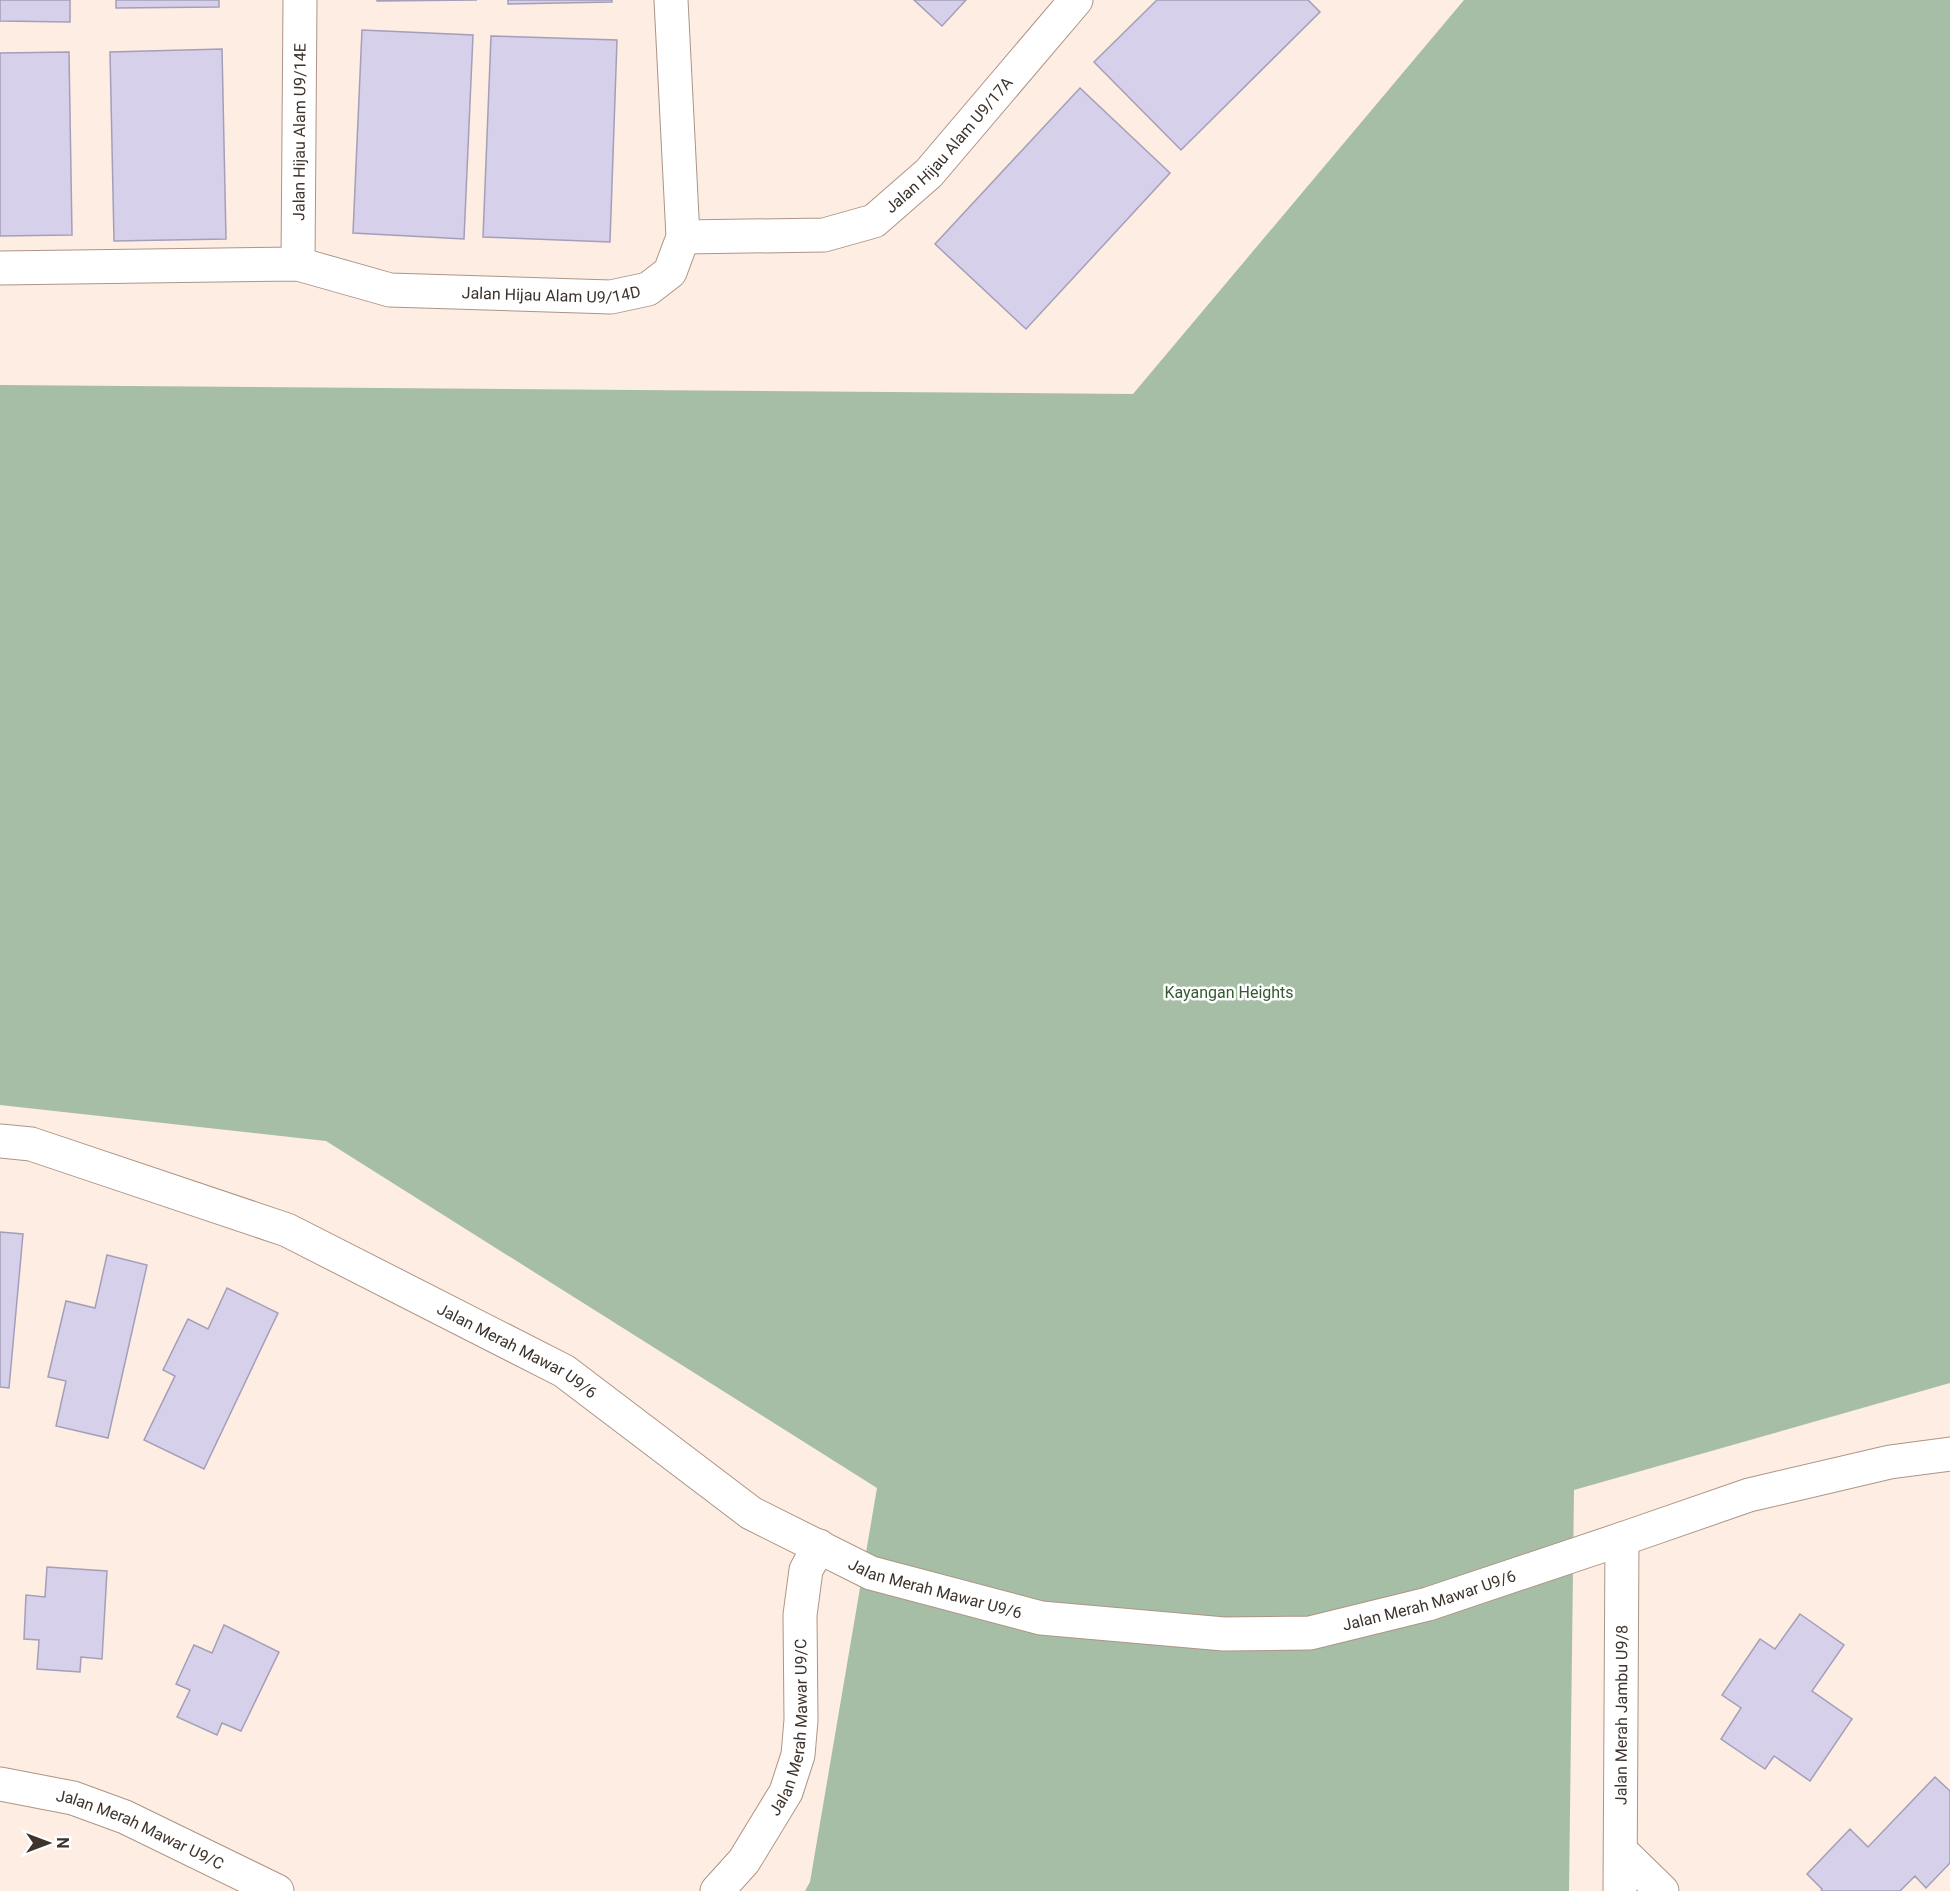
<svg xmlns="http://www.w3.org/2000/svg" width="1950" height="1891" viewBox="0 0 1950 1891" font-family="Roboto,sans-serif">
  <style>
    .forest { fill: #a6bea5 }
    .building { fill: #d6d0eb; stroke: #a49fb8; stroke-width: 1.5 }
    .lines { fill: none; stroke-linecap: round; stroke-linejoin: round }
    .minor-casing { stroke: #ad9585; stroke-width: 35 }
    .minor { stroke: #fff; stroke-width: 33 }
    .labels { text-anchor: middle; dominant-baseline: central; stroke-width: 5; stroke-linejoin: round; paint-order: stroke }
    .street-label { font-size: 16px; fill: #3d332c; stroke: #fff }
    .park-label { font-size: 16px; fill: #345934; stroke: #fff }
  </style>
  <rect width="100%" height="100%" fill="#fdede3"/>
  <path class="forest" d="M1464 0H1950V1383L1574 1490 1569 1891H805L810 1882 877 1488 326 1141 0 1105V385L1133 394Z"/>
  <path class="building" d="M0 0H70V22L0 21Z
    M116 0H219V7L116 8Z
    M377 0H477L377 1Z
    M508 0H612V2L508 4Z
    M914 0H966L942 26Z
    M1157 0H1308L1320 12 1181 150 1094 62Z
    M362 30 473 35 464 239 353 233Z
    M491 36 617 40 610 242 483 237Z
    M222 49 226 239 114 241 110 52Z
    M69 52 72 235 0 236V53Z
    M1080 88 1170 173 1026 329 935 244Z
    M0 1232 23 1234 9 1388 0 1387Z
    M107 1255 147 1265 108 1438 56 1426 66 1381 48 1377 66 1301 95 1308Z
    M227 1288 278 1313 204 1469 144 1440 175 1376 163 1370 188 1319 208 1329Z
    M47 1567 107 1571 102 1659 81 1657 80 1672 37 1669 39 1640 24 1639 26 1595 45 1597Z
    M1800 1614 1844 1645 1812 1691 1852 1719 1810 1781 1774 1756 1765 1769 1721 1739 1741 1708 1722 1695 1760 1639 1775 1649Z
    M224 1625 279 1652 241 1731 222 1723 217 1735 177 1717 190 1690 176 1684 194 1645 212 1653Z
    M1935 1777 1950 1791V1863L1926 1888 1915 1876 1900 1891H1821L1822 1889 1807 1874 1850 1829 1868 1847Z"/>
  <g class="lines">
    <g class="minor-casing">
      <g id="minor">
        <path id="s1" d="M683 237 824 235 874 221 929 173 1076 0"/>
        <path id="s2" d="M298 264 300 0"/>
        <path id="s3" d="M0 268 298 264 390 290 611 297 648 289 670 272 683 237 671 0"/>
        <path id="s4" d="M0 1141 31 1144 287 1230 564 1371 751 1513 871 1573 1041 1618 1224 1634 1310 1633 1428 1604 1622 1539 1749 1495 1890 1462 1950 1454"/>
        <path id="s5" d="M0 1784 73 1798 125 1817 277 1891"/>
        <path d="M1621 1851 1662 1891"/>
        <path id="s6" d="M717 1891 744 1861 786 1792 798 1755 801 1720 800 1615 806 1570 819 1546"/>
        <path id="s7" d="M1620 1891 1622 1539"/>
      </g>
    </g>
    <use href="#minor" class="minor"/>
  </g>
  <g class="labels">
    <g class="street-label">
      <text stroke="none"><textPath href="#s2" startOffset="132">Jalan Hijau Alam U9/14E</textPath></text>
      <text stroke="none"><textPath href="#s1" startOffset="300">Jalan Hijau Alam U9/17A</textPath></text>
      <text stroke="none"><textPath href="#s3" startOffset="555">Jalan Hijau Alam U9/14D</textPath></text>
      <text stroke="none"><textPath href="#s4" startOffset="561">Jalan Merah Mawar U9/6</textPath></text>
      <text stroke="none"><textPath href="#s4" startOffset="1047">Jalan Merah Mawar U9/6</textPath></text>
      <text stroke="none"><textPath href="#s4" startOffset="1550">Jalan Merah Mawar U9/6</textPath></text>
      <text stroke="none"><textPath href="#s7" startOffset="176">Jalan Merah Jambu U9/8</textPath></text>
      <text stroke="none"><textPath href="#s6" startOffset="186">Jalan Merah Mawar U9/C</textPath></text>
      <text stroke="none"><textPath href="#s5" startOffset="148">Jalan Merah Mawar U9/C</textPath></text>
    </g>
    <g class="park-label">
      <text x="1229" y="992">Kayangan Heights</text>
    </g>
  </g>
  <g transform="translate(48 1843) rotate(90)" stroke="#ffffff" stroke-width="4.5" paint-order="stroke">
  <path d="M0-4.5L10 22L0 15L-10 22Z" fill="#3d332c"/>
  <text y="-9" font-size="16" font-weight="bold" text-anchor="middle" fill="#3d332c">N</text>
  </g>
</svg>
